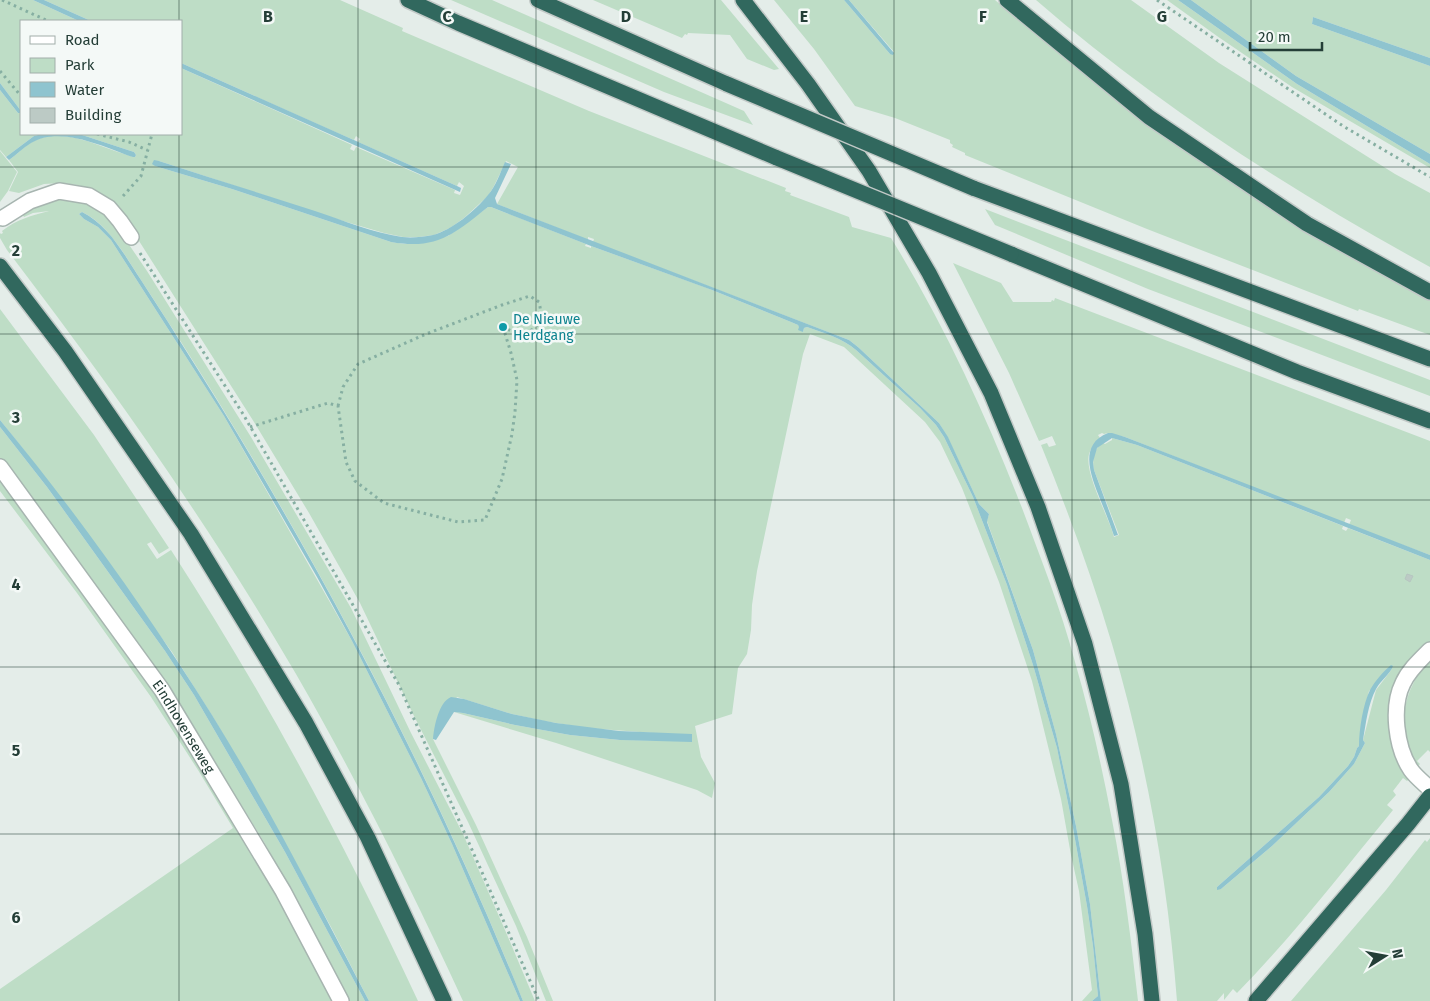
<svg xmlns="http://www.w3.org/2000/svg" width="1430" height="1001" viewBox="0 0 1430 1001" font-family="'Fira Sans',sans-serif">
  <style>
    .green { fill: #beddc6; fill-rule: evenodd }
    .water { fill: #8fc4cf }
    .building { fill: #bccac5; stroke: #b6c6c0 }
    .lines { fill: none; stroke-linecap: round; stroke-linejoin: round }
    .minor-casing { stroke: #a7b5b0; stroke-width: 18 }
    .motorway-casing { stroke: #c2c9c7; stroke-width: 18 }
    .path { stroke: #86afa2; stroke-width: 3; stroke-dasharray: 2.5 4; stroke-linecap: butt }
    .minor { stroke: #fff; stroke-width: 15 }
    .motorway { stroke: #31685e; stroke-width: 15 }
    .motorway-bridge-casing { stroke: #c2c9c7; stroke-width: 18; stroke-linecap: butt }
    .motorway-bridge { stroke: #31685e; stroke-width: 15 }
    .grid { fill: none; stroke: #243e37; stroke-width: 1; stroke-opacity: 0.55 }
    .culture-dot { fill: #0f9aa8; stroke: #f4f9f7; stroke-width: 2 }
    .labels { text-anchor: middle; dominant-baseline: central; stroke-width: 5; stroke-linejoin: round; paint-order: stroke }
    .culture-label { font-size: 14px; fill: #0d838f; stroke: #f4f9f7; text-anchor: start }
    .street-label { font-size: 14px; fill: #243e37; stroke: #f4f9f7 }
    .grid-label { font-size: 16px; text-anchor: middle; font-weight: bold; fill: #243e37; stroke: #f4f9f7; stroke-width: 5; stroke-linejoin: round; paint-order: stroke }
  </style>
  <rect width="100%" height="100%" fill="#e4ede9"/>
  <path class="green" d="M0 0H33L79 21H21V134H42L34 136 6 157 0 150V90L18 113 21 111 0 83Z
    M44 0H340L403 28 402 31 589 111 786 188 785 191 791 193 790 195 849 217 852 227 891 238C944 324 986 415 1022 508 1041 559 1061 609 1075 662 1090 714 1102 767 1112 820 1124 880 1131 940 1138 1001H1101L1090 904 1076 826 1056 734 1033 650 987 521 989 514 979 504 948 438 939 423 858 347 849 340 593 242 594 239 588 237V240L497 204 518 167 506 161 494 186 488 196 464 218 450 228 434 235 419 237H403L384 233 343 221 159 161 155 166 232 189 391 242 405 244 448 236 488 207H491L586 244 585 246 591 248V246L707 288 791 322 798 325 803 332 804 328 807 327C824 333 842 338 856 350L920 408 936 425 944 437 973 497 1007 585 1033 665 1057 748 1073 828 1087 906 1093 946 1098 996 1092 1001H1082L1092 990 1079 891 1071 855 1061 799 1032 681 999 582 962 488 940 442 925 422 844 347 810 334 803 354 757 571 752 605 751 630 747 654 738 668 732 714 695 726 701 757 715 783 712 798 697 790 556 743 454 712 463 713 515 725 570 735 620 740 692 741 653 733 587 728 544 721 512 714 457 697 433 739 476 825 527 937 553 1001H546L516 926 468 822 414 716 360 603 309 513 254 422 127 222 107 198 96 191 78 185 62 183 44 184 19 193 9 191 18 172 9 160C16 155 23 148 30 143 63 123 103 150 135 157L136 155 134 152 79 134H181V68L352 145 350 149 354 151 356 147 455 190 454 193 460 195 464 186 459 182 457 186 358 142 360 139 356 136 354 140 333 131 181 63V21H91Z
    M451 0H492L744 111 753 125 664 92Z
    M593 0H721L779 69 774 70 747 59 730 35 688 33 687 35 685 34 682 38Z
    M774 0H844L890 54 894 52 849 0H995L1111 96 1180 148 1298 225 1430 299V335L1359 309 1358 311 1147 229 965 155V153L952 147 953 145 950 143V140L895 118 855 106 814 49Z
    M1036 0H1131L1219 63 1395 174 1430 193V267C1291 191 1156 104 1036 0Z
    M1167 0H1178L1297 84 1430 164V168L1292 87 1217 36Z
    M1191 0H1430V58L1313 17 1312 24 1430 66V154L1296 76Z
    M0 151 17 172 8 191 0 202Z
    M58 196 85 200 105 213 119 230 147 271 251 437 351 608 411 733 463 834 505 930 535 1001H523C430 769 310 544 176 334 164 316 153 298 141 280 126 257 108 224 82 212L79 214 84 219 98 227 111 240 224 416 352 641 421 778 452 844 520 1001H463C412 890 357 780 296 674 210 526 111 386 7 250L0 238V233L1 234 3 233 2 231C17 219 31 216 49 211L33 213 24 217 21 212Z
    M985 209 1430 380V396L1148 289 995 225Z
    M953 263 1001 283 1013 302H1051L1052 300 1054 301 1055 298 1430 441V555L1349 525 1351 520 1346 518 1344 523 1125 437 1108 433 1104 434 1102 433 1098 435 1100 438C1095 442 1091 448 1089 454 1084 473 1109 517 1114 537L1119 535 1094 470C1092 459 1093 449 1103 443L1105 444 1112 440V438L1137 445 1343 526 1342 529 1346 531 1348 528 1430 560V641L1413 658 1396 690 1410 778 1407 781 1403 778 1393 791 1396 795 1387 805 1393 810C1342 872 1293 936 1237 993L1233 989 1224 1000V993L1217 1001H1177C1168 882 1146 759 1112 644 1092 577 1068 511 1041 445L1047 443 1049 447 1056 445 1052 436 1039 441 1009 373ZM1392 669 1376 690 1363 740 1365 743 1354 764 1329 792 1272 846 1221 889H1217V887L1319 797 1348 766 1354 757 1357 748 1359 746 1364 711 1369 691Z
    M0 309 94 435 169 548 159 554 151 542 147 544 157 559 171 550C265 695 345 844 418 1001H369L331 927 258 794 213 717 172 652 24 450 0 420Z
    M0 427 47 487 165 651 194 695 285 852 365 1001H348L334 971 264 842 177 701 94 583 0 459Z
    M0 478 162 701 261 864 333 1001H0V989L233 828 198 770 151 697 77 593 0 491Z
    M1430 659V752L1428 750 1417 761 1420 764 1418 766C1393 731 1403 689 1430 659Z
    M1430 838V1001H1291L1386 890 1425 840 1427 842Z"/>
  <path class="water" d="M33 0H44L91 21H79Z
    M844 0H849L894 53 893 55 890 54Z
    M1178 0H1191L1296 76 1430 154V164L1297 84Z
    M1313 17 1430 58V66L1312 24Z
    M181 63 457 186 461 188 460 192 181 68Z
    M0 83 21 111V113H18L0 90Z
    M42 134H79L134 152 136 155 135 157H133C104 147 60 125 31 143 23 148 16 155 9 160L6 157 34 136Z
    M154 160 159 161C211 178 263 194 315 211 342 220 374 233 402 237 412 238 423 237 433 235 452 230 475 211 488 195 496 186 500 173 505 162L511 164 495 198 497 204 849 340 858 347 939 423 948 437 979 504 989 514 987 522 1033 650 1056 734 1076 826 1090 904 1101 1001H1092L1098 996 1093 946 1087 906 1073 828 1057 748 1033 665 1007 585 973 497 944 437 936 425 920 408 856 350C842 338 824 333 807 327L804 328 803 332 798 330 799 327 798 325 791 322 712 290 591 246 491 207H488C454 234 437 250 391 242L232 189 155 166 152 164Z
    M82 212C109 225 125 256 141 280 153 299 166 318 178 338 312 548 430 770 523 1001H520L452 844 421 778 352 641 317 577 224 416 111 240 98 227 84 219 79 214Z
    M0 420C77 513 148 613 212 715 269 807 319 905 369 1001H365L285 852 194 695 165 651 47 487 0 427Z
    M1108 433H1112L1125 437 1430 555V560L1137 445 1112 438 1097 448 1093 462 1094 470 1118 535 1114 536C1110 524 1105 511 1100 499 1092 478 1077 445 1108 433Z
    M1391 665 1393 666C1390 674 1381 680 1376 689 1368 704 1366 723 1363 740L1365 743 1354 764 1329 792 1272 846 1221 889 1217 890V887L1319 797 1348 766 1354 757 1357 748 1359 746C1359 730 1363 704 1370 690 1375 681 1383 672 1391 665Z
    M451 697 464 699 512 714 556 723 619 731 692 734V742L620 740 570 735 515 725 463 713 454 712 436 740 433 739C434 726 439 702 451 697Z"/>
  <path class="building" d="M1407 574 1413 576 1410 582 1405 579Z"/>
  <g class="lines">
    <g class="minor-casing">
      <g id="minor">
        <path d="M3 218 30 201 59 191 89 196 109 208 120 221 131 237"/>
        <path id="s1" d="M0 467 162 690 283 891 341 1001"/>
        <path d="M1430 650C1420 660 1409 670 1403 683 1391 707 1396 748 1411 770 1416 777 1424 783 1430 789"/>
      </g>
    </g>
    <g class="motorway-casing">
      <path id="motorway" d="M408 0 458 23 777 158
        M538 0 727 84
        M743 0 808 84 869 171 929 273 991 393 1038 507 1085 644 1121 784 1145 934 1152 1001
        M1007 0 1149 117 1307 224 1430 292
        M973 188 1430 359
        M1011 254 1297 372 1430 421
        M0 266 65 351 191 534 306 723 368 838 444 1001
        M1256 1001 1408 824 1430 796"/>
    </g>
    <path class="path" d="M2 0 48 21
      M1157 0 1343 126 1430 177
      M0 71 21 96
      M97 134 129 142 147 150
      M123 196 141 176 152 134
      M140 253 243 414 399 685 539 1001
      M338 406 343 387 358 364 426 334 502 305 530 296 539 302C544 324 539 325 522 336L503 327
      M250 427 328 403 338 406 346 462 355 481 384 503 458 522 485 520 502 479 512 434 515 412 517 380 511 353 503 327"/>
    <use href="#minor" class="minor"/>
    <use href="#motorway" class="motorway"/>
    <g class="motorway-bridge-casing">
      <path id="motorway-bridge" d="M727 84 973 188
        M777 158 1011 254"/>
    </g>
    <use href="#motorway-bridge" class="motorway-bridge"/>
  </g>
  <path class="grid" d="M179 0V21M358 0V1001M536 0V1001M715 0V1001M894 0V1001M1072 0V1001M1251 0V1001M179 134V1001M0 167H1430M0 334H1430M0 500H1430M0 667H1430M0 834H1430"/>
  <circle class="culture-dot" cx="503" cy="327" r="5"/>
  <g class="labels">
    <g class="culture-label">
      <text x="513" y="319">De Nieuwe<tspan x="513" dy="16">Herdgang</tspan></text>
    </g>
    <g class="street-label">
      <text stroke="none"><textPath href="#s1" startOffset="318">Eindhovenseweg</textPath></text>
    </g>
  </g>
  <g class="grid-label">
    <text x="268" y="22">B</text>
    <text x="447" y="22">C</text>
    <text x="626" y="22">D</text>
    <text x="804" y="22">E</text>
    <text x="983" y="22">F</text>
    <text x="1162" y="22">G</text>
    <text x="16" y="256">2</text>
    <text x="16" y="423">3</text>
    <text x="16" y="590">4</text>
    <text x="16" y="756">5</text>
    <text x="16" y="923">6</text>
  </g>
  <rect x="20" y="20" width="162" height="115" fill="#f4f9f7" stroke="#a1aeaa"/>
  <rect x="30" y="36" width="25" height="8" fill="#ffffff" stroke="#a1aeaa"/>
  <text x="65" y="45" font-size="15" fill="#243e37">Road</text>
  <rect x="30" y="58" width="25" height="15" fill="#beddc6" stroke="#a1aeaa"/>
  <text x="65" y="70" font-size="15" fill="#243e37">Park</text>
  <rect x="30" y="82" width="25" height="15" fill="#8fc4cf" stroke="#a1aeaa"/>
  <text x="65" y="95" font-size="15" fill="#243e37">Water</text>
  <rect x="30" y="108" width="25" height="15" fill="#bccac5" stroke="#a1aeaa"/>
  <text x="65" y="120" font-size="15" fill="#243e37">Building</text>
  <g transform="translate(1385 956) rotate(79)" stroke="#f4f9f7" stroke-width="4" paint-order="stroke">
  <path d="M0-4L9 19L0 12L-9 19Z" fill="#243e37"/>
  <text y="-8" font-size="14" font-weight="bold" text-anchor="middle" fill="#243e37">N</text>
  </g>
  <path d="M1250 42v8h72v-8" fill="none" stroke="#243e37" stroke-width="2.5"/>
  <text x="1258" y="42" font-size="15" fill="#243e37" stroke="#f4f9f7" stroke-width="4" paint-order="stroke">20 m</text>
</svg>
